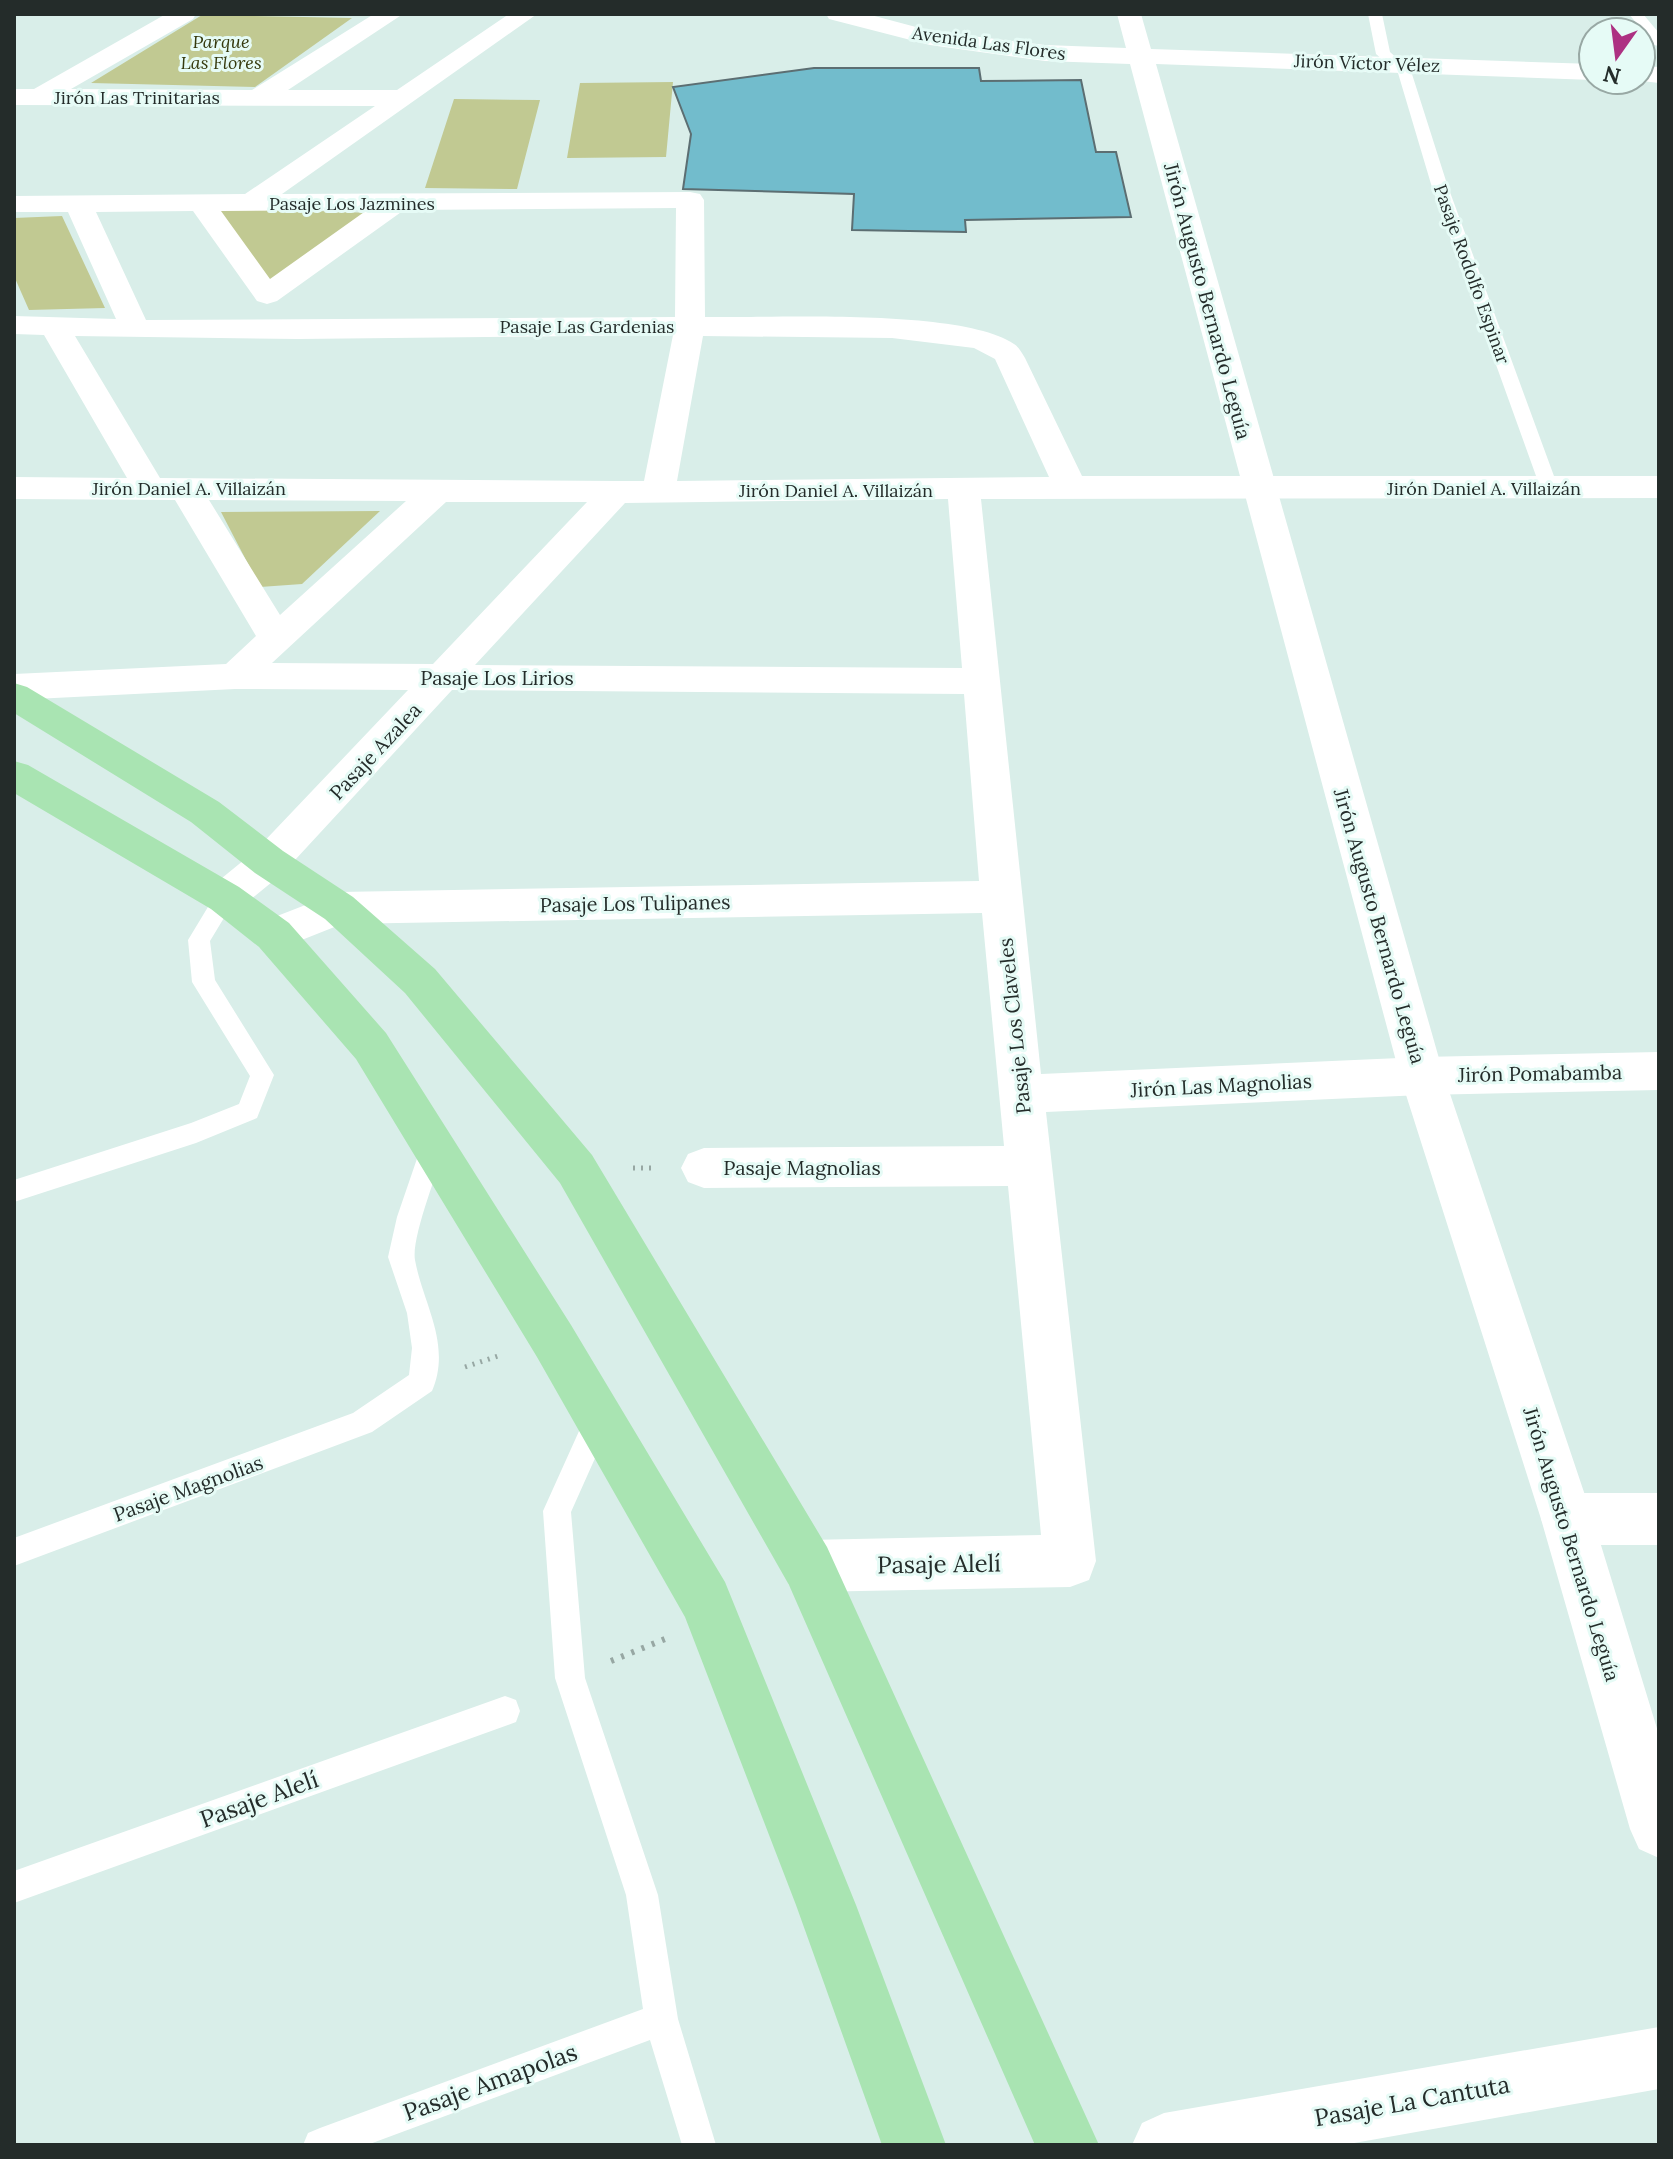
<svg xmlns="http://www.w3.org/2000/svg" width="1673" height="2159" viewBox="0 0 1673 2159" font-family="Lora,serif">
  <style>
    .green { fill: #c1c992 }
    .building { fill: #72bccc; stroke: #5c6e72; stroke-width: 2 }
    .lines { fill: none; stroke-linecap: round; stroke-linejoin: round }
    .path-far1 { stroke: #97a7a3; stroke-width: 5; stroke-dasharray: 2 6; stroke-linecap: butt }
    .path { stroke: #97a7a3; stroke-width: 6; stroke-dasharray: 3 8; stroke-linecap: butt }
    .lane { fill: #fff; fill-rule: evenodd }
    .street { fill: #fff; fill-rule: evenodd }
    .secondary { fill: #fff; fill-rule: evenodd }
    .primary { fill: #a9e4b2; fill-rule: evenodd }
    .labels { text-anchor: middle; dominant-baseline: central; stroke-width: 6; stroke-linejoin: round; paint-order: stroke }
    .far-park-label { font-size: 18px; font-style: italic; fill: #35390d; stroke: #e6fbf6 }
    .far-street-label { font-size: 18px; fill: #242c2a; stroke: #e6fbf6 }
    .street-label { font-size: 20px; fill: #242c2a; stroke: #e6fbf6 }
    .near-street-label { font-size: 24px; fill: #242c2a; stroke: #e6fbf6 }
  </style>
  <rect width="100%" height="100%" fill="#d9eee9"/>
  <path class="green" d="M202 15 352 18 255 87 91 83Z
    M673 82 666 157 567 158 580 83Z
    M454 99 540 100 517 189 425 188Z
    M214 207 370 213 271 286Z
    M62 216 105 308 29 310 14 276V218Z
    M380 511 302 584 260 587 221 512Z"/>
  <path class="building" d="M814 68H979L981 81 1081 80 1096 152H1116L1131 217 965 220 966 232 852 230 854 194 683 189 691 134 673 87Z"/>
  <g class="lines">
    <path class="path-far1" d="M633 1168H655
      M465 1367 501 1355"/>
    <path class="path" d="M611 1661 665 1639"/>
    <path class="lane" d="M1368 14H1382L1390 52 1411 71 1447 184 1558 487 1555 491 1549 493 1540 487 1431 184 1398 73 1376 54Z
      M1629 14H1643L1659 33V46L1654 45Z
      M225 889 233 892 236 898 210 941 215 980 274 1075 257 1118 196 1143 14 1202V1180L191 1123 239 1104 250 1076 192 982 188 940 217 892Z
      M433 1136 442 1139 445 1147C438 1171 411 1238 415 1260 423 1304 452 1344 432 1391L372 1432 14 1566V1538L353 1413 409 1375 412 1348 407 1313 388 1257 397 1217 421 1147 424 1139Z
      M599 1405 609 1409 613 1418 571 1512 585 1678 658 1895 678 2019 716 2145H682L650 2040 367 2145H303L308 2133 320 2128 643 2009 626 1895 555 1678 543 1511 589 1409Z
      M505 1696 516 1700 520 1711 516 1722 14 1903V1871Z"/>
    <path class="street" d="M166 14H196L193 19 71 89 252 90 374 14H403L288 90H397L509 14H537L282 194 690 192 700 194 704 200 705 317C773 318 962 308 1014 344 1019 347 1022 353 1025 358L1082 476H1659V498L981 499 1041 1074 1422 1057 1659 1052V1090L1422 1095 1046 1112 1096 1561 1089 1580 1070 1587 808 1592 789 1585 782 1566 789 1547 808 1540 1041 1535 1008 1186 704 1188 688 1182 681 1168 688 1154 704 1148 1004 1146 982 913 342 924 274 951 259 947 253 935 259 923 339 892 979 881 964 694 452 690 283 873 239 909 225 914 211 909 205 898 211 887 255 851 408 690 235 689 14 700V674L226 664 256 636 175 500 14 499V477L127 478 44 335 14 334V316L116 319 68 212H14V196L245 194 375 106 14 105V89H34ZM676 208 675 317 146 320 96 212 193 211 257 301 267 304 277 301 404 210ZM367 210 270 279 221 211ZM673 335 644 481H616L160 478 75 336 298 339ZM703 336 892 338 974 348 995 359 1049 477 677 481ZM948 499 962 668 475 665 625 503ZM209 500 406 501 280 615ZM446 502H587L433 664 272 663Z
      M1567 1493H1659V1545H1567L1549 1537 1541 1519 1549 1501Z
      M1659 2027V2089L1343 2145H1132L1142 2123 1164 2113Z"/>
    <path class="secondary" d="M826 14H867L931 31 1045 45 1126 48 1117 14H1141L1151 49 1593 64V80L1156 64 1444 1076 1593 1519 1659 1735V1858L1639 1849 1630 1829 1541 1519 1400 1076 1130 64 1045 61 930 45 829 19Z
      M1641 66 1659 67V83L1634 80H1641Z"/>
    <path class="primary" d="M14 683 27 687 219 802 283 851 353 897 435 969 592 1155 827 1547 1099 2145H1035L789 1585 560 1183 405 993 325 919 255 873 191 822 14 713Z
      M14 761 28 765 239 887 289 923 386 1033 571 1325 725 1582 856 1905 946 2145H882L796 1905 685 1617 537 1357 356 1059 259 947 211 909 14 793Z"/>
  </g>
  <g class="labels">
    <g class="far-park-label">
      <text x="221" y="41">Parque<tspan x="221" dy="21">Las Flores</tspan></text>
    </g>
    <g class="far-street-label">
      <text transform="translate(989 43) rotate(8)">Avenida Las Flores</text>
      <text transform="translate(1367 63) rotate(2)">Jirón Víctor Vélez</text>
      <text x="137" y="97">Jirón Las Trinitarias</text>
      <text x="352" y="203">Pasaje Los Jazmines</text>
      <text transform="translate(1472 274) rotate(70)">Pasaje Rodolfo Espinar</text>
      <text x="587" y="326">Pasaje Las Gardenias</text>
      <text x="189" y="488">Jirón Daniel A. Villaizán</text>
      <text x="1484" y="488">Jirón Daniel A. Villaizán</text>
      <text x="836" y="490">Jirón Daniel A. Villaizán</text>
    </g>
    <g class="street-label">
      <text transform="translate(1208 301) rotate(75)">Jirón Augusto Bernardo Leguía</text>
      <text x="497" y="677">Pasaje Los Lirios</text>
      <text transform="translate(375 751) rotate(-47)">Pasaje Azalea</text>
      <text transform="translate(635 903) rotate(-1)">Pasaje Los Tulipanes</text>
      <text transform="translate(1380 926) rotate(74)">Jirón Augusto Bernardo Leguía</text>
      <text transform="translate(1014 1026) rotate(-96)">Pasaje Los Claveles</text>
      <text transform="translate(1540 1073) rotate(-1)">Jirón Pomabamba</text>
      <text transform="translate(1221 1085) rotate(-3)">Jirón Las Magnolias</text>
      <text x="802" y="1167">Pasaje Magnolias</text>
      <text transform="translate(188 1488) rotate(-20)">Pasaje Magnolias</text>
      <text transform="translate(1572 1544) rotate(73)">Jirón Augusto Bernardo Leguía</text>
    </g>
    <g class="near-street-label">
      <text transform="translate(939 1564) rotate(-1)">Pasaje Alelí</text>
      <text transform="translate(259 1799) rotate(-20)">Pasaje Alelí</text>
      <text transform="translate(490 2082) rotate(-20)">Pasaje Amapolas</text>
      <text transform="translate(1412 2101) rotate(-10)">Pasaje La Cantuta</text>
    </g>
  </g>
  <rect width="1673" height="2159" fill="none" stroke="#242c2a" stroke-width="32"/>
  <g transform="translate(1617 56) rotate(194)"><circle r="38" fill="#e6fbf6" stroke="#98a8a4" stroke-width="2"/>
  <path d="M0-6L14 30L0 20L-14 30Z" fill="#ad3182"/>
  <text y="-12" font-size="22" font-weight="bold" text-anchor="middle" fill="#242c2a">N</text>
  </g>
</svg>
